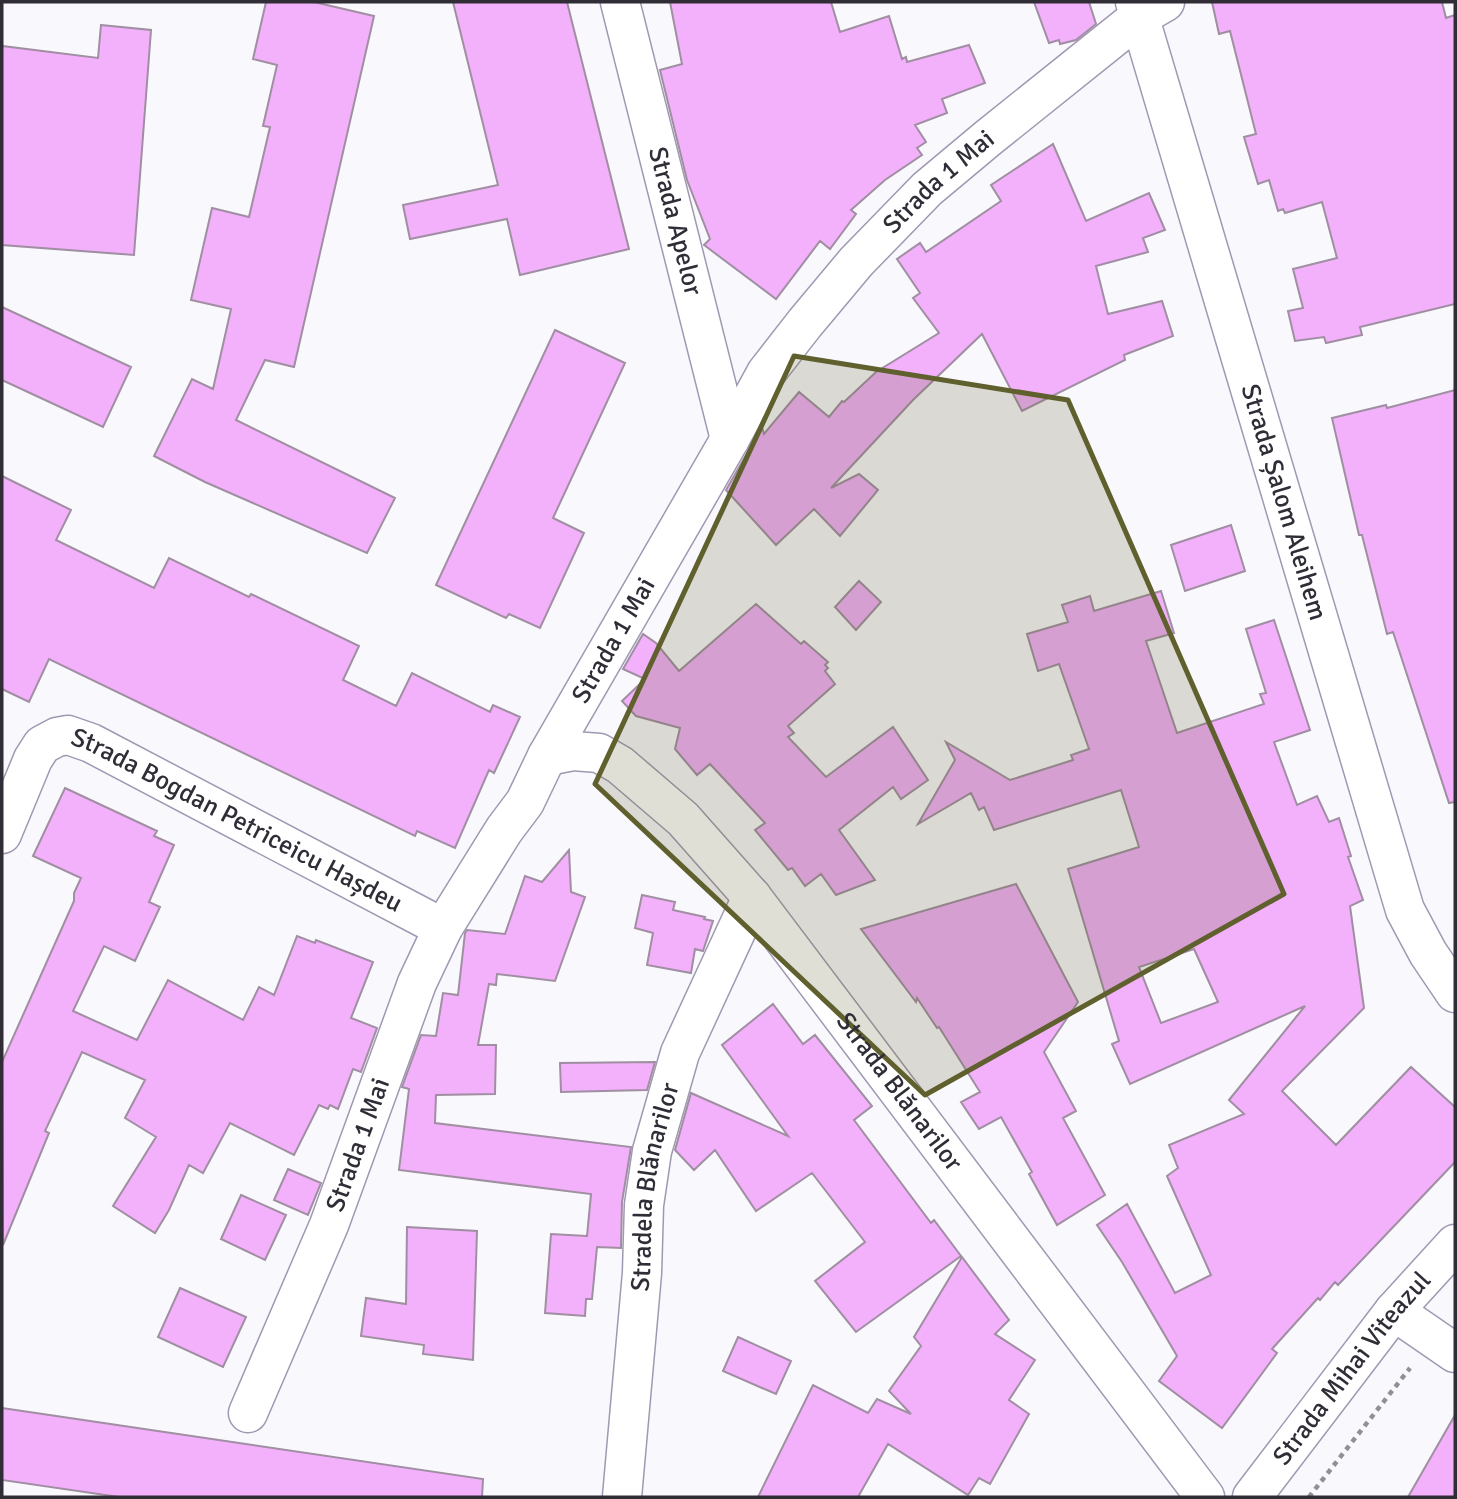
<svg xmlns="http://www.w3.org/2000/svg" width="1457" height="1499" viewBox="0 0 1457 1499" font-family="Signika,sans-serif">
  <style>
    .building { fill: #f3b1fb; stroke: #a08ea2; stroke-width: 2; fill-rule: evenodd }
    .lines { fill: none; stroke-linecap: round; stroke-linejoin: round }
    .minor-casing { stroke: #a098b1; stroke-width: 41 }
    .tertiary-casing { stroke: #a098b1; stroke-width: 41 }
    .path { stroke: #908e96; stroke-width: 4.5; stroke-dasharray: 5 5; stroke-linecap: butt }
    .minor { stroke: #fff; stroke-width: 38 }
    .tertiary { stroke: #fff; stroke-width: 38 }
    .marked { fill: #5f602d; fill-opacity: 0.2; stroke: #5f602d; stroke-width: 5; stroke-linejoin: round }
    .labels { text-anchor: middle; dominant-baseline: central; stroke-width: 7; stroke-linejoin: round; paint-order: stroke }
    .street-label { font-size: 26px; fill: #302d37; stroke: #f9f8fd }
  </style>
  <rect width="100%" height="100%" fill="#f9f8fd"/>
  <path class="building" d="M266 2H314L374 16 294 367 265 360 236 420 395 498 367 553 205 482 154 456 192 379 213 389 231 309 191 300 212 208 249 217 270 127 263 126 277 65 253 59Z
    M453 2H567L629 249 520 275 507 219 410 239 403 205 498 185Z
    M670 2H831L840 32 889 16 902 59 906 57 907 62 969 45 985 83 942 99 947 113 915 125 926 142 917 148 922 155 885 180 851 210 856 214 830 249 820 241 776 299 704 245 710 239 687 180 660 70 682 64Z
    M1034 2H1089L1096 24 1076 40 1060 44 1059 40 1049 43Z
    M1212 2H1442L1446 18 1455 15V304L1360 327 1362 335 1326 343 1324 337 1295 341 1288 311 1303 308 1293 269 1337 258 1322 202 1285 213 1283 209 1278 211 1269 180 1258 184 1244 137 1256 134 1230 31 1219 34Z
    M101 25 151 30 134 255 2 245V46L98 58Z
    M1053 144 1086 221 1149 193 1165 230 1143 238 1148 252 1096 266 1108 314 1162 301 1173 336 1124 355 1125 360 1022 411 982 334 913 400 831 488 859 474 878 490 840 536 814 509 776 545 726 490 762 427 764 434 799 392 829 417 842 401 844 402 876 372 939 333 913 298 920 293 897 259 920 243 926 252 1001 201 991 185Z
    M2 307 131 367 103 427 2 380Z
    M555 330 625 363 553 518 584 533 540 628 509 614 506 618 436 585Z
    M1455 390V802L1449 803 1393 632 1387 634 1362 535H1359L1332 418 1386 405 1387 408Z
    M2 476 71 510 56 540 154 588 169 558 249 597 251 594 359 646 343 680 396 706 412 673 490 712 493 705 520 717 494 773 489 770 455 848 417 831 415 836 49 659 29 702 2 689Z
    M1231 525 1245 571 1185 591 1171 545Z
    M859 581 881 602 856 630 835 607Z
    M1161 591 1174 633 1146 641 1177 733 1264 704 1260 694 1266 693 1246 629 1274 620 1310 730 1274 742 1297 805 1317 796 1329 822 1339 818 1351 856 1348 857 1363 900 1350 906 1364 1008 1282 1091 1336 1145 1411 1067 1455 1107V1162L1338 1285 1335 1282 1320 1300 1318 1298 1272 1349 1277 1353 1222 1428 1159 1381 1177 1356 1122 1262 1097 1225 1127 1204 1175 1293 1211 1275 1167 1176 1178 1168 1169 1145 1244 1114 1229 1100 1305 1006 1130 1084 1112 1044 1119 1041 1068 869 1139 847 1121 790 994 830 984 807 979 810 971 793 918 824 955 760 946 742 1010 780 1073 760 1071 755 1089 749 1059 664 1038 671 1027 634 1068 622 1062 605 1090 596 1094 611ZM1194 949 1218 1002 1161 1023 1139 967Z
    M756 604 801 644 804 641 828 662 825 665 828 668 825 671 835 684 788 726 794 733 788 737 826 777 893 727 928 780 901 799 893 787 839 830 875 880 836 895 821 874 805 886 792 868 788 870 755 830 765 823 710 764 697 775 675 749 680 728 636 716 622 701 645 679 623 669 643 634 656 643 679 671Z
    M65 788 157 831 154 836 174 845 149 902 160 907 135 961 104 946 73 1011 137 1040 168 980 243 1020 259 987 274 995 297 936 315 943 316 940 373 962 351 1018 377 1028 361 1072 353 1069 338 1109 330 1105 328 1109 319 1105 294 1155 230 1123 203 1173 189 1165 169 1210 155 1233 113 1206 156 1137 125 1118 145 1080 82 1052 45 1131 49 1133 3 1245 2 1062 74 901V893L81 878 33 856Z
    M569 850 571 892 585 897 555 981 497 974 496 985 489 984 478 1045H496L495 1094 436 1095 435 1123 631 1147 622 1202 621 1248 597 1247 592 1299H586L585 1316 545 1313 551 1234 587 1236 591 1194 399 1170 409 1089 402 1087 421 1035 436 1036 443 993 458 995 465 933 467 930 505 934 525 876 542 882Z
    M1016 884 1078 1002 1044 1052 1076 1111 1063 1118 1105 1195 1057 1225 1029 1174 1032 1172 1001 1117 979 1129 961 1102 980 1092 939 1027 937 1028 917 998 916 1002 861 929Z
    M642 895 675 902 673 910 705 917 704 919 713 921 703 951 695 949 691 973 647 965 653 933 635 928Z
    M773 1004 803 1044 815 1035 872 1106 854 1120 931 1223 934 1220 961 1256 856 1332 815 1281 865 1242 812 1173 756 1211 715 1150 694 1170 675 1150 691 1093 788 1136 722 1045Z
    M655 1062 647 1090 561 1092 560 1063Z
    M288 1169 321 1183 308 1215 274 1200Z
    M241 1195 286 1215 265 1260 221 1239Z
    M407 1227 477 1231 473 1360 423 1354 424 1345 361 1336 366 1298 406 1304Z
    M962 1257 1009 1320 995 1334 1035 1360 1009 1400 1029 1414 990 1484 979 1478 968 1495 888 1444 858 1497H758L813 1385 868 1413 877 1399 911 1414 889 1391 921 1346 914 1337Z
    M180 1288 246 1317 223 1367 158 1337Z
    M738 1337 791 1361 776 1394 723 1371Z
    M2 1408 483 1479 482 1497H119L2 1480Z
    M1455 1415V1497H1408Z"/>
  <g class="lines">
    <g class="minor-casing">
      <g id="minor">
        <path id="s1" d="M620 2 730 439"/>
        <path id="s2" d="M1135 2 1405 910 1428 953 1455 993"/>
        <path id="s3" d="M547 756 573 751 599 753 620 765 683 819 752 897 1205 1497"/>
        <path id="s4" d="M2 834 33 759 42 745 57 737 68 735 91 743 443 928"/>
        <path d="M1394 1311 1455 1353"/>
        <path id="s5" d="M248 1413 329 1225 417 983 443 928 504 830 525 802 547 756 730 439 766 373 805 323 856 262 927 189 988 138 1139 17 1165 2"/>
        <path id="s6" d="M622 1497 642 1273 644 1205 652 1151 680 1053 752 897"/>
      </g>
    </g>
    <g class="tertiary-casing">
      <g id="tertiary">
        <path id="s7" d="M1252 1497 1394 1311 1455 1244"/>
      </g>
    </g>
    <path class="path" d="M1309 1497 1410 1368"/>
    <use href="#minor" class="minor"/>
    <use href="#tertiary" class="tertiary"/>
  </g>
  <path class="marked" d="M794 356 1068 400 1284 894 925 1095 595 784Z"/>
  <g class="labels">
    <g class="street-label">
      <text stroke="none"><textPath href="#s5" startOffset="1424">Strada 1 Mai</textPath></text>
      <text stroke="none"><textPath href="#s1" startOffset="226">Strada Apelor</textPath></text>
      <text stroke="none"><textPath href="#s2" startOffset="522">Strada Șalom Aleihem</textPath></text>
      <text stroke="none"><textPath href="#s5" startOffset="858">Strada 1 Mai</textPath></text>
      <text stroke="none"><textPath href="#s4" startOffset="315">Strada Bogdan Petriceicu Hașdeu</textPath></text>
      <text stroke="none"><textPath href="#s3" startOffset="508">Strada Blănarilor</textPath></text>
      <text stroke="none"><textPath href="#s5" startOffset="290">Strada 1 Mai</textPath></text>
      <text stroke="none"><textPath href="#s6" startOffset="312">Stradela Blănarilor</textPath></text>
      <text stroke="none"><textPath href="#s7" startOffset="163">Strada Mihai Viteazul</textPath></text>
    </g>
  </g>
  <rect width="1457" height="1499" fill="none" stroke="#302d37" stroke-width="7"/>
</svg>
